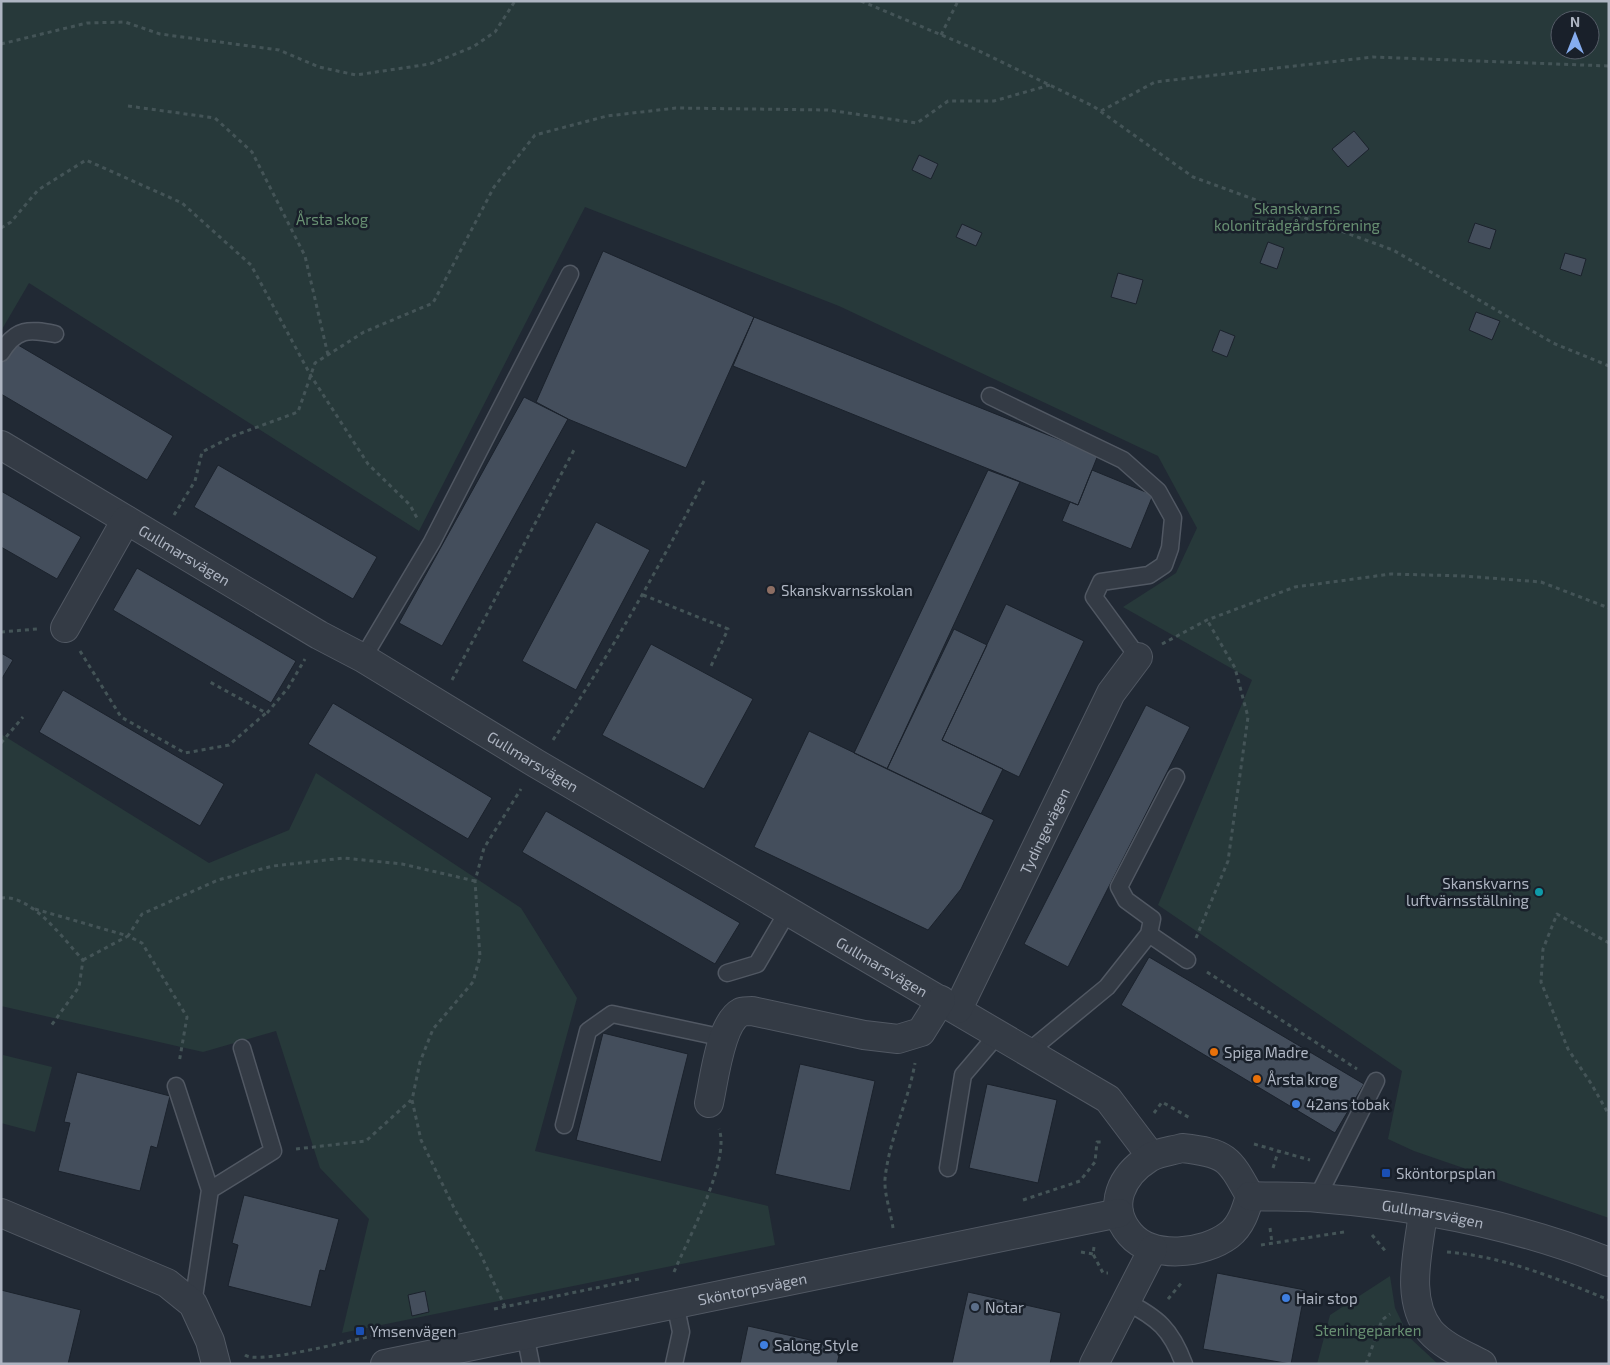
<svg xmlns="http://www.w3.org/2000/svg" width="1610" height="1365" viewBox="0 0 1610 1365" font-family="'Exo 2',sans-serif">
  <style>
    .green { fill: #27393a; fill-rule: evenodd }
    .building { fill: #444e5c; stroke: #1b222c }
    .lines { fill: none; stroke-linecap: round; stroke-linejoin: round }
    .service-casing { stroke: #515863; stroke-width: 19 }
    .minor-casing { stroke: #515863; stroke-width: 30 }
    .path { stroke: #445457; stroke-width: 3; stroke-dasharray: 4 4; stroke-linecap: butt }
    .service { stroke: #343b45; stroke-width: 16 }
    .minor { stroke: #343b45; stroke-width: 28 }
    .education-dot { fill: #8d6e63; stroke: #19202a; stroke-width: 2 }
    .culture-dot { fill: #0f9aa8; stroke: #19202a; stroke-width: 2 }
    .food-dot { fill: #e8710a; stroke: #19202a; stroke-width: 2 }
    .shop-dot { fill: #3f7fe0; stroke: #19202a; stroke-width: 2 }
    .transit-dot { fill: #1a4fb4; stroke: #19202a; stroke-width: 2 }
    .service-dot { fill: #5c6f8a; stroke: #19202a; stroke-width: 2 }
    .labels { text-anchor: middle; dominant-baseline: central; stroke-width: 5; stroke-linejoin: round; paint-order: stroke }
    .park-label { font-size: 15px; fill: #689072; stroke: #19202a }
    .street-label { font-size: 15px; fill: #aeb5c2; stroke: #19202a }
    .poi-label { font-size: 15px; fill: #aeb5c2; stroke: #19202a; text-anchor: start }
  </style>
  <rect width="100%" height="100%" fill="#212934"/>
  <path class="green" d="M1 1H1609V1218L1414 1151 1388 1139 1402 1071 1158 905 1252 680 1123 607 1176 573 1197 528 1158 456 839 306 585 207 419 531 29 283 1 331ZM1560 20H1590V50H1560Z
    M1 734 209 863 289 830 316 773 521 908 577 998 535 1151 768 1206 775 1245 342 1333 369 1219 320 1168 276 1031 203 1052 1 1006Z
    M3 1055 52 1067 35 1132 1 1123Z
    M1390 1276 1395 1308 1409 1337 1438 1364H1317L1330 1315Z"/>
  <path class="building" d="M1354 131 1369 149 1348 167 1332 149Z
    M919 155 938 164 931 179 912 170Z
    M1475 223 1496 230 1490 249 1468 242Z
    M962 224 982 233 976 246 956 237Z
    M1268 242 1284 248 1277 269 1260 263Z
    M603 251 754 317 686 468 568 419 536 402Z
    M1565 253 1586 259 1581 276 1560 269Z
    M1118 273 1143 280 1136 304 1111 297Z
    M1476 312 1500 321 1492 340 1469 330Z
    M754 317 1098 455 1078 505 733 366Z
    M1220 330 1235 336 1227 357 1212 351Z
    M13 342 173 436 147 480 1 394V362Z
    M524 397 568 419 442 646 399 623Z
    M218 465 377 557 353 599 194 507Z
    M988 470 1020 482 887 769 854 753Z
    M1092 470 1153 495 1131 549 1062 521 1070 502 1078 505Z
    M1 491 81 537 57 579 1 547Z
    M596 522 650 550 576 690 522 661Z
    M137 568 296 661 271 703 113 610Z
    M1006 604 1084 641 1019 777 942 740Z
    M954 629 987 645 942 740 1003 769 981 814 887 769Z
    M651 644 753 699 704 789 602 735Z
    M1 653 13 660 1 680Z
    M63 690 224 784 200 826 39 732Z
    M333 703 492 798 468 839 308 744Z
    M1146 705 1190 727 1068 967 1024 944Z
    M809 731 994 820 961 889 928 930 754 847Z
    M546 811 740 923 715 964 522 852Z
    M1149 957 1364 1084 1335 1133 1121 1005Z
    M603 1033 688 1054 661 1162 576 1140Z
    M800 1064 875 1081 850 1191 775 1174Z
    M77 1072 170 1096 157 1148 151 1146 140 1191 58 1171 70 1123 64 1122Z
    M987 1084 1057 1100 1038 1183 969 1168Z
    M244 1195 339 1219 325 1271 320 1270 311 1307 228 1286 238 1245 232 1243Z
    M1217 1273 1305 1290 1291 1364 1203 1349Z
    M1 1290 81 1310 68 1364H1Z
    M425 1291 429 1312 412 1316 408 1295Z
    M968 1292 1061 1313 1050 1364H952Z
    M748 1326 841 1347 837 1364H740Z"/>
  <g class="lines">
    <g class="service-casing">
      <path id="service" d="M1 353C16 328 29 329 55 334
        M990 396 1123 460 1158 491 1173 518 1170 548 1164 565 1149 575 1101 582 1094 597 1138 657
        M363 658 432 542 570 274
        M1149 934 1187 960
        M727 973 757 964 788 911
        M1028 1052 1107 987 1149 934 1152 919 1126 900 1119 887 1176 777
        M176 1086 210 1190
        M564 1125 588 1031 612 1014 724 1038
        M948 1168 963 1075 998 1034
        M1317 1198 1376 1081
        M1125 1301C1158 1318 1171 1329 1184 1364
        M193 1304 210 1190 273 1151 242 1048
        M525 1334 531 1364
        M674 1364 681 1332 675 1303"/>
    </g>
    <g class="minor-casing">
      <g id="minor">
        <path id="s1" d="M1 445 319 635 363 658 537 764 1108 1099 1151 1156"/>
        <path d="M65 628 126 520"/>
        <path id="s2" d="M958 1009 1111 693 1138 657"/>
        <path d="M709 1103C714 1081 720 1023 741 1012 744 1011 749 1011 752 1011L864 1035 898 1039 921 1032 941 1000"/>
        <path d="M1182 1148C1227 1153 1229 1158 1250 1196 1246 1210 1241 1226 1229 1235 1204 1254 1152 1260 1130 1234 1106 1206 1122 1175 1149 1158 1158 1152 1172 1151 1182 1148Z"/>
        <path id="s3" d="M1250 1196C1273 1197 1296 1196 1319 1198 1418 1206 1517 1225 1609 1262"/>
        <path d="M1423 1212C1419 1250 1404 1298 1430 1331 1443 1346 1465 1355 1482 1364"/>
        <path d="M1 1213 167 1283 193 1304 210 1341 216 1364"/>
        <path id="s4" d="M385 1364 1119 1213"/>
        <path d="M1094 1364 1153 1249"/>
      </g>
    </g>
    <path class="path" d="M861 1 977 50 1093 106 1193 177 1393 250 1553 343 1609 366
      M941 35 958 1
      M1 44 87 23 125 22 160 34 279 50 319 67 356 75 430 64 473 47 495 32 515 1
      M128 106 215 118 252 152 305 256 328 355
      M1101 111 1155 82 1373 57 1609 66
      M1 228 11 222 38 190 86 160 182 203 251 265 311 376 368 464 410 505 417 518
      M174 515 195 481 202 452 233 436 298 412 315 363 364 332 433 303 494 187 535 135 607 116 676 108 828 110 917 123 948 101H994L1050 85
      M643 595 728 629 711 666
      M1 632 37 629
      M1162 644 1207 620 1295 587 1391 574 1464 576 1541 582 1609 608
      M80 651 121 717 185 753 229 745 266 713 210 682
      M452 680 574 450
      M267 713 288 688 305 659
      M553 740C609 656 658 569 705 479
      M1 743 23 717
      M1 898C32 894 64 940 83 960L79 987 51 1026
      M35 909 128 936 142 914 218 880 273 866 344 858 402 864 475 881
      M1196 938 1228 861 1248 717 1235 668 1207 620
      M1609 943 1557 914 1543 949 1541 982 1568 1049 1592 1085 1609 1115
      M83 960 128 936 142 943 187 1017 179 1063
      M1207 972 1357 1069
      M1154 1113 1162 1102 1190 1118
      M1254 1144 1310 1160
      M296 1149 366 1141 411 1100
      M1273 1168 1278 1152
      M1023 1200 1080 1181 1095 1162 1097 1142H1104
      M893 1228C891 1213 884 1194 885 1179 889 1139 908 1103 915 1063
      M1270 1228 1272 1243
      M1372 1235 1387 1253
      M1261 1245 1344 1232
      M1094 1247 1093 1254 1103 1273H1108
      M1081 1252 1093 1254
      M1447 1252C1503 1256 1558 1279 1609 1300
      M674 1272C687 1241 731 1160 719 1129
      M1168 1299 1183 1281
      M505 1307 481 1255 455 1210 421 1140 412 1100 420 1062 433 1029 473 982 480 957 475 881 484 848 521 789
      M494 1309 639 1279
      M245 1355C259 1365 351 1340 373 1336
      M1366 1364 1382 1320 1390 1314"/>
    <use href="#service" class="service"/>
    <use href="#minor" class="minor"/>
  </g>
  <circle class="education-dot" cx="771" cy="590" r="5"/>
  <circle class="culture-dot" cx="1539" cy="892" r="5"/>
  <g class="food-dot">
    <circle cx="1214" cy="1052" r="5"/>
    <circle cx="1257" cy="1079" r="5"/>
  </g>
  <g class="shop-dot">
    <circle cx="1296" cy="1104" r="5"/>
    <circle cx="1286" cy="1298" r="5"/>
    <circle cx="764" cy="1345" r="5"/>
  </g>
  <g class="transit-dot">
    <rect x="1381" y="1168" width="10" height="10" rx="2.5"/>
    <rect x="355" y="1326" width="10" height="10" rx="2.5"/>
  </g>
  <circle class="service-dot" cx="975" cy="1307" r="5"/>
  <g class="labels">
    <g class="park-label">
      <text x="1297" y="208">Skanskvarns<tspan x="1297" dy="17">koloniträdgårdsförening</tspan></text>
      <text x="332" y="219">Årsta skog</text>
      <text x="1368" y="1330">Steningeparken</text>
    </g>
    <g class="street-label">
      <text stroke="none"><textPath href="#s1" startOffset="214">Gullmarsvägen</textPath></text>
      <text stroke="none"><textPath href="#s1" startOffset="619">Gullmarsvägen</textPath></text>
      <text stroke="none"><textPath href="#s2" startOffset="198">Tydingevägen</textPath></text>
      <text stroke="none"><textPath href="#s1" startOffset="1024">Gullmarsvägen</textPath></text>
      <text stroke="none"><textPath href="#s3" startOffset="184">Gullmarsvägen</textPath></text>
      <text stroke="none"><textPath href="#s4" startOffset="375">Sköntorpsvägen</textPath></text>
    </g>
    <g class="poi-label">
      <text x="781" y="590">Skanskvarnsskolan</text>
      <text x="1529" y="883" text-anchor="end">Skanskvarns<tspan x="1529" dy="17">luftvärnsställning</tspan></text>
      <text x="1224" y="1052">Spiga Madre</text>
      <text x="1267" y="1079">Årsta krog</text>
      <text x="1306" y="1104">42ans tobak</text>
      <text x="1396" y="1173">Sköntorpsplan</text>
      <text x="1296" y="1298">Hair stop</text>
      <text x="985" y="1307">Notar</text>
      <text x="370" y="1331">Ymsenvägen</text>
      <text x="774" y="1345">Salong Style</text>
    </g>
  </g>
  <rect width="1610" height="1365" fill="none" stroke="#aeb5c2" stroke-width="5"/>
  <g transform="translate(1575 35)"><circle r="24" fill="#19202a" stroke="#555c67"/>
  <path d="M0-4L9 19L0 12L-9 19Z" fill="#86adef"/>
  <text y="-8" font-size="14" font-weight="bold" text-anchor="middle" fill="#aeb5c2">N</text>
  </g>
</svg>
